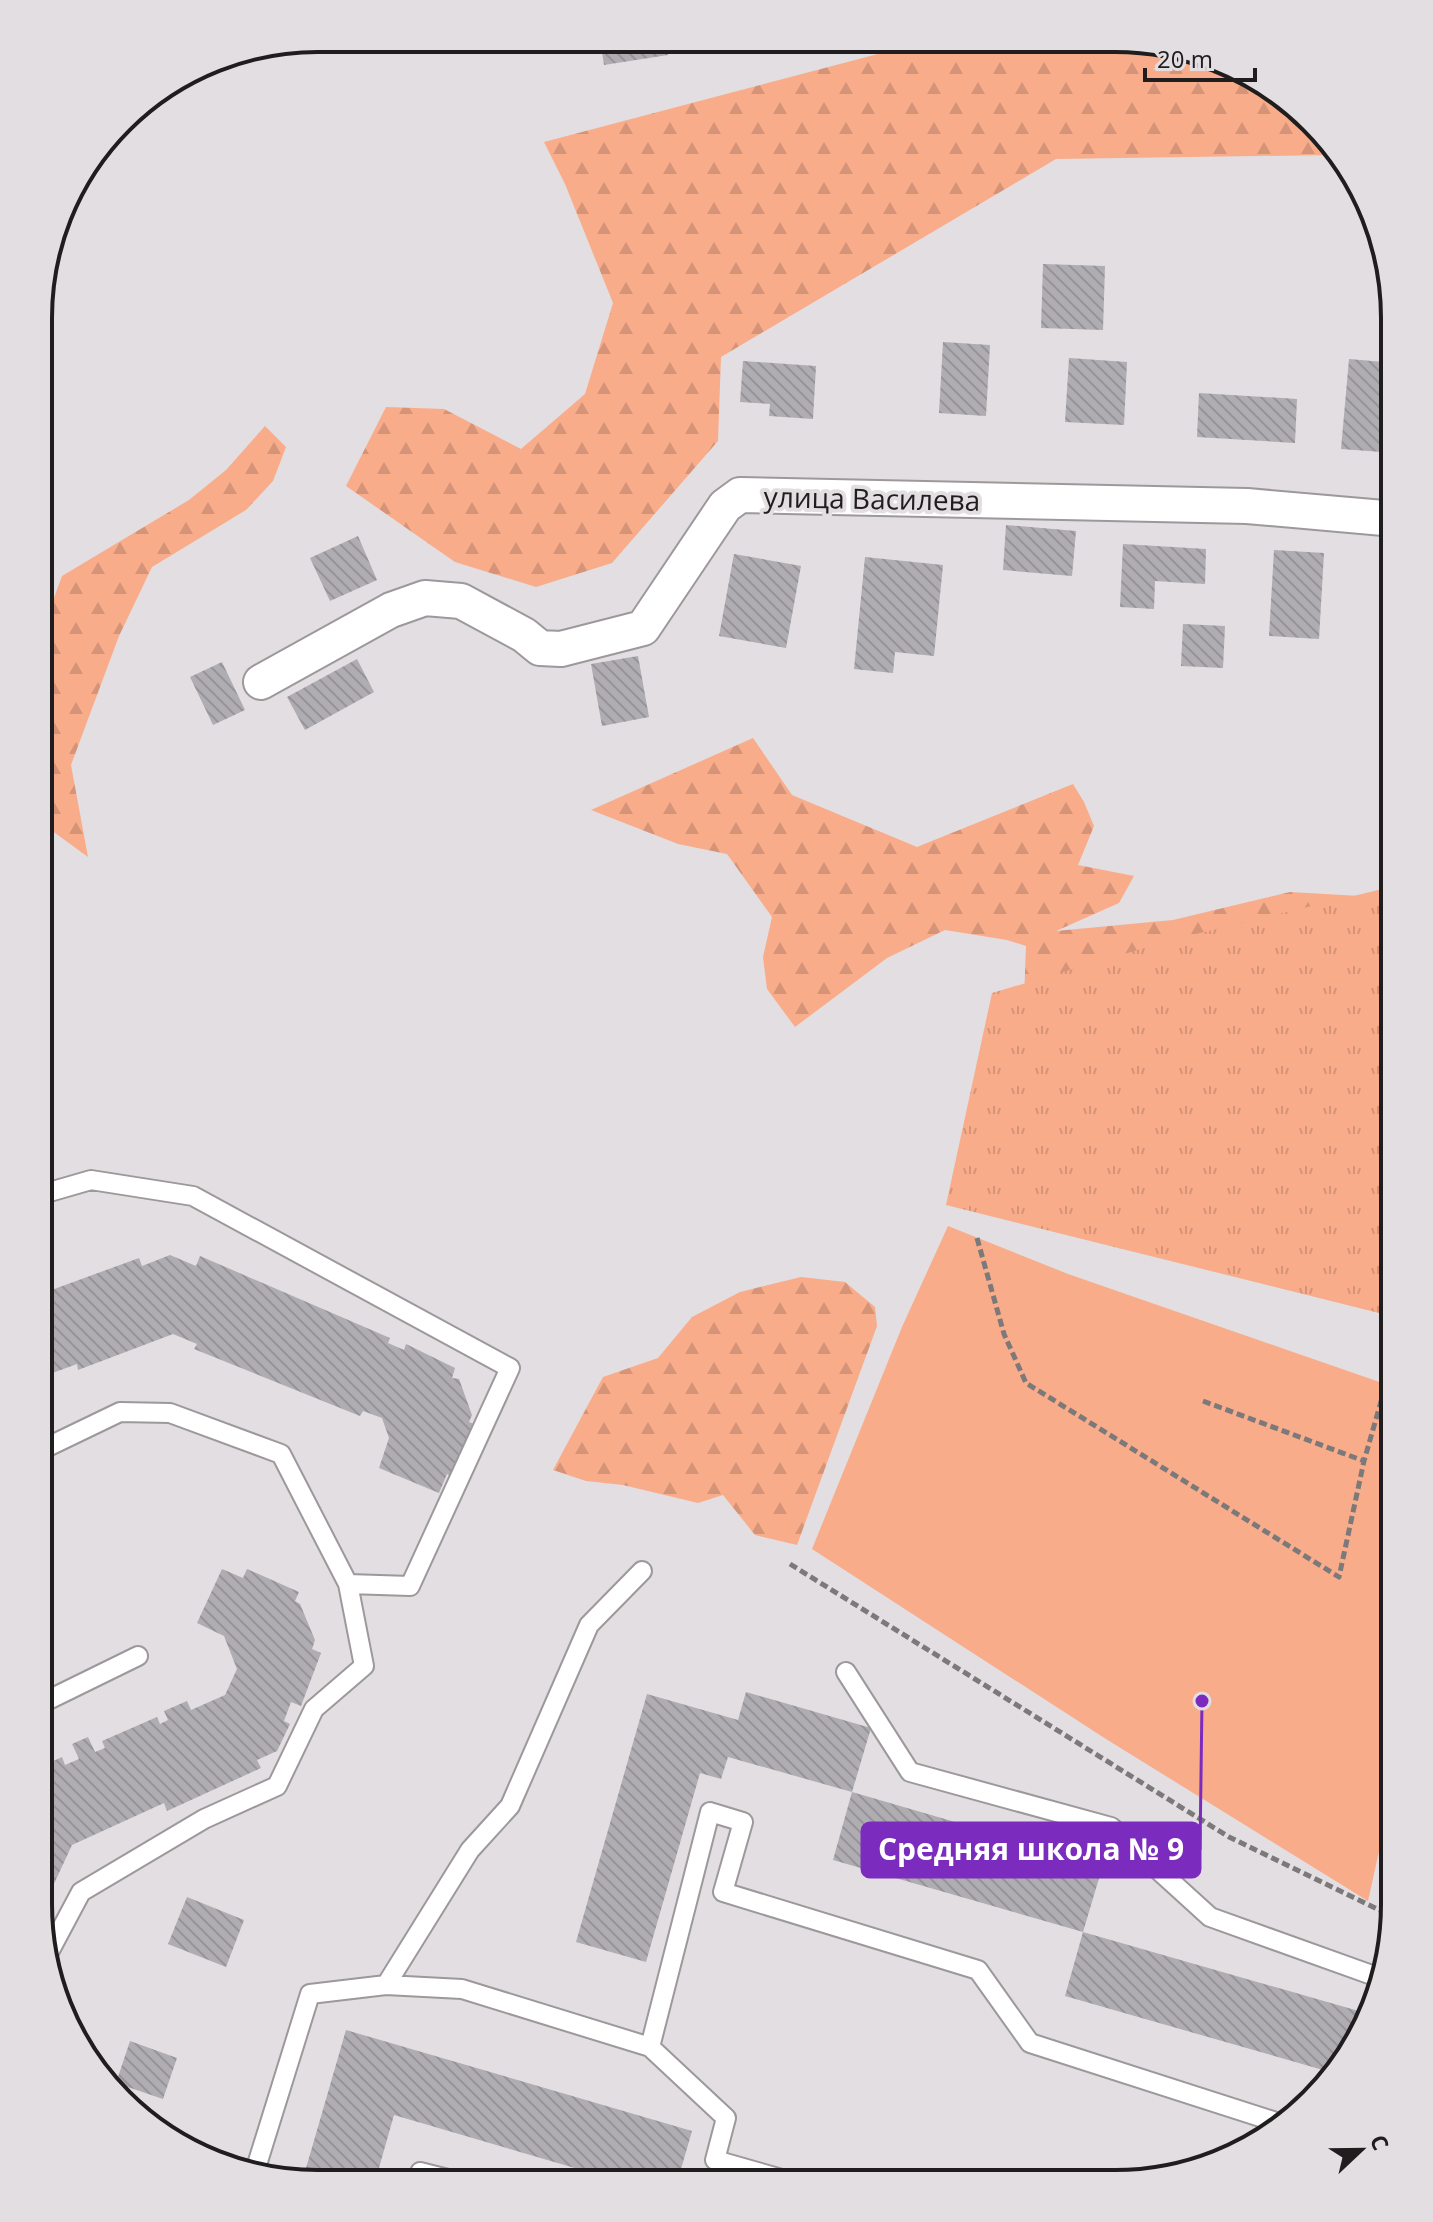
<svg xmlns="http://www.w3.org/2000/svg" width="1433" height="2222" viewBox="0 0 1433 2222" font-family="'Open Sans',sans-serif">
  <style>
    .forest { fill: url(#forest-firs) }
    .park { fill: url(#park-tufts) }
    .pitch { fill: #f9ac8a }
    .building { fill: url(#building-back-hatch) }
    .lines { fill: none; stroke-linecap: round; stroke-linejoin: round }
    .service-casing { stroke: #9d989b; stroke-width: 22 }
    .minor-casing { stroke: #9d989b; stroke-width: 38 }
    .path { stroke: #7c797b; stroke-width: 5; stroke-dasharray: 8 4; stroke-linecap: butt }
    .service { stroke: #fff; stroke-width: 18 }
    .minor { stroke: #fff; stroke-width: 34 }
    .labels { text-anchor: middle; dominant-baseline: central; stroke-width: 8; stroke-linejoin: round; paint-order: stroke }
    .street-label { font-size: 28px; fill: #1f1d1e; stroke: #e2dee1 }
    .rim { fill: none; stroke: #1f1d1e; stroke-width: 4 }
    .leader { fill: none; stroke: #7b2cbf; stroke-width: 3 }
    .callout-dot { fill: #7b2cbf; stroke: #e2dee1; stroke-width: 3 }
    .callout { fill: #7b2cbf; stroke: #7b2cbf; stroke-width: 3 }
    .callout-label { font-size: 30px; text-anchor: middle; font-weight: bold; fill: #fff }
  </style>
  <defs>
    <pattern id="forest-firs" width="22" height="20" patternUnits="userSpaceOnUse" patternTransform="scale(2)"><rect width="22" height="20" fill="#f9ac8a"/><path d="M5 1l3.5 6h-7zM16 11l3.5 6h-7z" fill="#d59477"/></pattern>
    <pattern id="park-tufts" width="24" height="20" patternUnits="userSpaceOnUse" patternTransform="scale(2)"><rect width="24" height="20" fill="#f9ac8a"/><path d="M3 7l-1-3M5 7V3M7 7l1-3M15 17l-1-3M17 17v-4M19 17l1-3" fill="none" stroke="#d59477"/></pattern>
    <pattern id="building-back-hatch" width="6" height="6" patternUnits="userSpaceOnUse" patternTransform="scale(2)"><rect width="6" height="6" fill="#afadb1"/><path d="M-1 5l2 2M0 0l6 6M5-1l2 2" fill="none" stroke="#969498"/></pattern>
  </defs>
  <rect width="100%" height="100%" fill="#e2dee1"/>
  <path class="forest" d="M931 40H1152L1285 96 1331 155 1056 159 721 357 718 441 612 563 536 587 455 562 346 486 386 407 444 409 521 449 585 394 613 303 565 184 544 142Z
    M265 426 286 447 273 481 246 510 152 567 119 636 71 765 88 857 40 822V636L62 576 189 500 226 470Z
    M753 738 792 795 917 847 1073 784 1084 802 1094 826 1078 865 1134 876 1119 903 1056 931 1173 920 1290 892 1395 898 1017 1188 1026 946 1007 940 945 930 887 958 795 1027 767 989 763 957 772 917 727 854 678 844 591 810Z
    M801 1277 845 1282 875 1307 877 1326 797 1545 755 1535 723 1495 698 1503 623 1485 586 1481 553 1470 603 1377 658 1358 692 1317 740 1292Z"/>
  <path class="park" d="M1395 886V1310L1383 1314 946 1205 992 993 1175 939Z"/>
  <path class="pitch" d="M948 1226 1068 1274 1391 1386 1395 1417 1394 1784 1368 1901 1106 1739 812 1549 902 1327Z"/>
  <path class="building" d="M600 39H665L668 55 604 65Z
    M1043 264 1105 266 1103 330 1041 328Z
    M943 342 990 345 986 416 939 413Z
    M1069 358 1127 362 1124 425 1065 422Z
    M1349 359 1395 363V453L1341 449Z
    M743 361 816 366 813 419 769 416 770 404 740 402Z
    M1199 393 1297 399 1295 443 1197 437Z
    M1006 525 1076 531 1072 576 1003 570Z
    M358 536 377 580 330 601 310 558Z
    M1123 544 1206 549 1205 584 1155 581 1154 609 1120 607Z
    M1274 550 1324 553 1319 639 1269 636Z
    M734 554 801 566 786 648 719 636Z
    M865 557 943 565 934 656 895 652 893 673 854 669Z
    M1183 624 1225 626 1223 668 1181 666Z
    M638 656 649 717 602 726 591 664Z
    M357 659 374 692 305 730 287 697Z
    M222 662 245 710 213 725 190 677Z
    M170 1255 196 1266 200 1256 390 1338 388 1343 404 1350 406 1344 455 1368 452 1378 459 1379 472 1415 469 1422 479 1426 457 1479 447 1474 439 1493 379 1468 389 1438 382 1418 363 1411 360 1416 194 1349 197 1344 173 1334 78 1370 77 1364 39 1378V1302L49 1298 46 1292 139 1258 142 1266Z
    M222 1569 243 1578 247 1569 299 1592 295 1601 300 1604 315 1640 312 1649 321 1653 301 1706 291 1702 284 1721 290 1724 277 1751 257 1760 261 1768 167 1811 164 1803 72 1845 40 1914 38 1768 62 1757 65 1765 79 1759 72 1744 88 1737 95 1752 105 1748 102 1741 157 1717 160 1724 168 1720 164 1711 187 1701 191 1710 225 1695 237 1669 224 1636 197 1623Z
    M38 1570 54 1610 38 1616Z
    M746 1692 871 1728 852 1792 1103 1865 1083 1932 1369 2014 1337 2074 1065 1996 1083 1932 833 1860 852 1792 728 1757 721 1779 700 1773 646 1962 576 1942 647 1694 738 1720Z
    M187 1897 244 1920 226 1967 168 1944Z
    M346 2030 692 2131 677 2183H626L394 2115 375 2182H302Z
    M130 2041 177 2058 163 2099 116 2083Z"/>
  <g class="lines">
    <g class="service-casing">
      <path id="service" d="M39 1195 91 1180 193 1196 510 1368 410 1586 348 1584
        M39 1451 120 1412 170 1413 281 1454 348 1584 364 1666 314 1709 277 1786 204 1819 81 1892 48 1954
        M846 1672 910 1772 1111 1827 1210 1917 1383 1979
        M38 1705 138 1656
        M386 1985 470 1850 510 1806 589 1625 642 1571
        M650 2047 726 2118 715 2160 796 2183
        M255 2171 310 1994 386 1985 462 1989 650 2047 710 1812 743 1822 723 1892 978 1970 1030 2043 1276 2122
        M417 2182 420 2172 460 2182"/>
    </g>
    <g class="minor-casing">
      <path id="minor" d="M261 682 391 610 425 598 461 601 524 635 540 648 561 649 643 628 725 506 740 495 1247 506 1395 519"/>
    </g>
    <path class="path" d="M977 1238 1004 1334 1026 1383 1339 1577 1364 1461 1386 1384
      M1203 1401 1364 1461
      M790 1564 1229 1837 1394 1917"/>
    <use href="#service" class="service"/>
    <use href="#minor" class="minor"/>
  </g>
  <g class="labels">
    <g class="street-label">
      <text transform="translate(872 498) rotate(1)">улица Василева</text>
    </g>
  </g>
  <path d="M0 0H1433V2222H0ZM318 52H1115A266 266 0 0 1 1381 318V1904A266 266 0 0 1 1115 2170H318A266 266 0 0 1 52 1904V318A266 266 0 0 1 318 52Z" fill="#e2dee1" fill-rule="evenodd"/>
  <path class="rim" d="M318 52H1115A266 266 0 0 1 1381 318V1904A266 266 0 0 1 1115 2170H318A266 266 0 0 1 52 1904V318A266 266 0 0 1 318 52Z"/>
  <path class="leader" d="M1202 1701L1200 1850"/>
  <circle class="callout-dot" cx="1202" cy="1701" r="8"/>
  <rect class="callout" x="862" y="1823" width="338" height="54" rx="8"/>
  <g class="callout-label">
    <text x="1031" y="1860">Средняя школа № 9</text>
  </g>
  <g transform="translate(1361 2150) rotate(68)" stroke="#e2dee1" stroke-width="6" paint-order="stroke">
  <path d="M0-6L14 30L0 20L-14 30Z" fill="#1f1d1e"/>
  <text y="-12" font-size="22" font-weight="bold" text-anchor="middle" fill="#1f1d1e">С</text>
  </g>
  <path d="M1145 68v12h110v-12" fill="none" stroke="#1f1d1e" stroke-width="4"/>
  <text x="1157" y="68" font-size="24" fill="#1f1d1e" stroke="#e2dee1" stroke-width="6" paint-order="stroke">20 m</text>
</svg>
